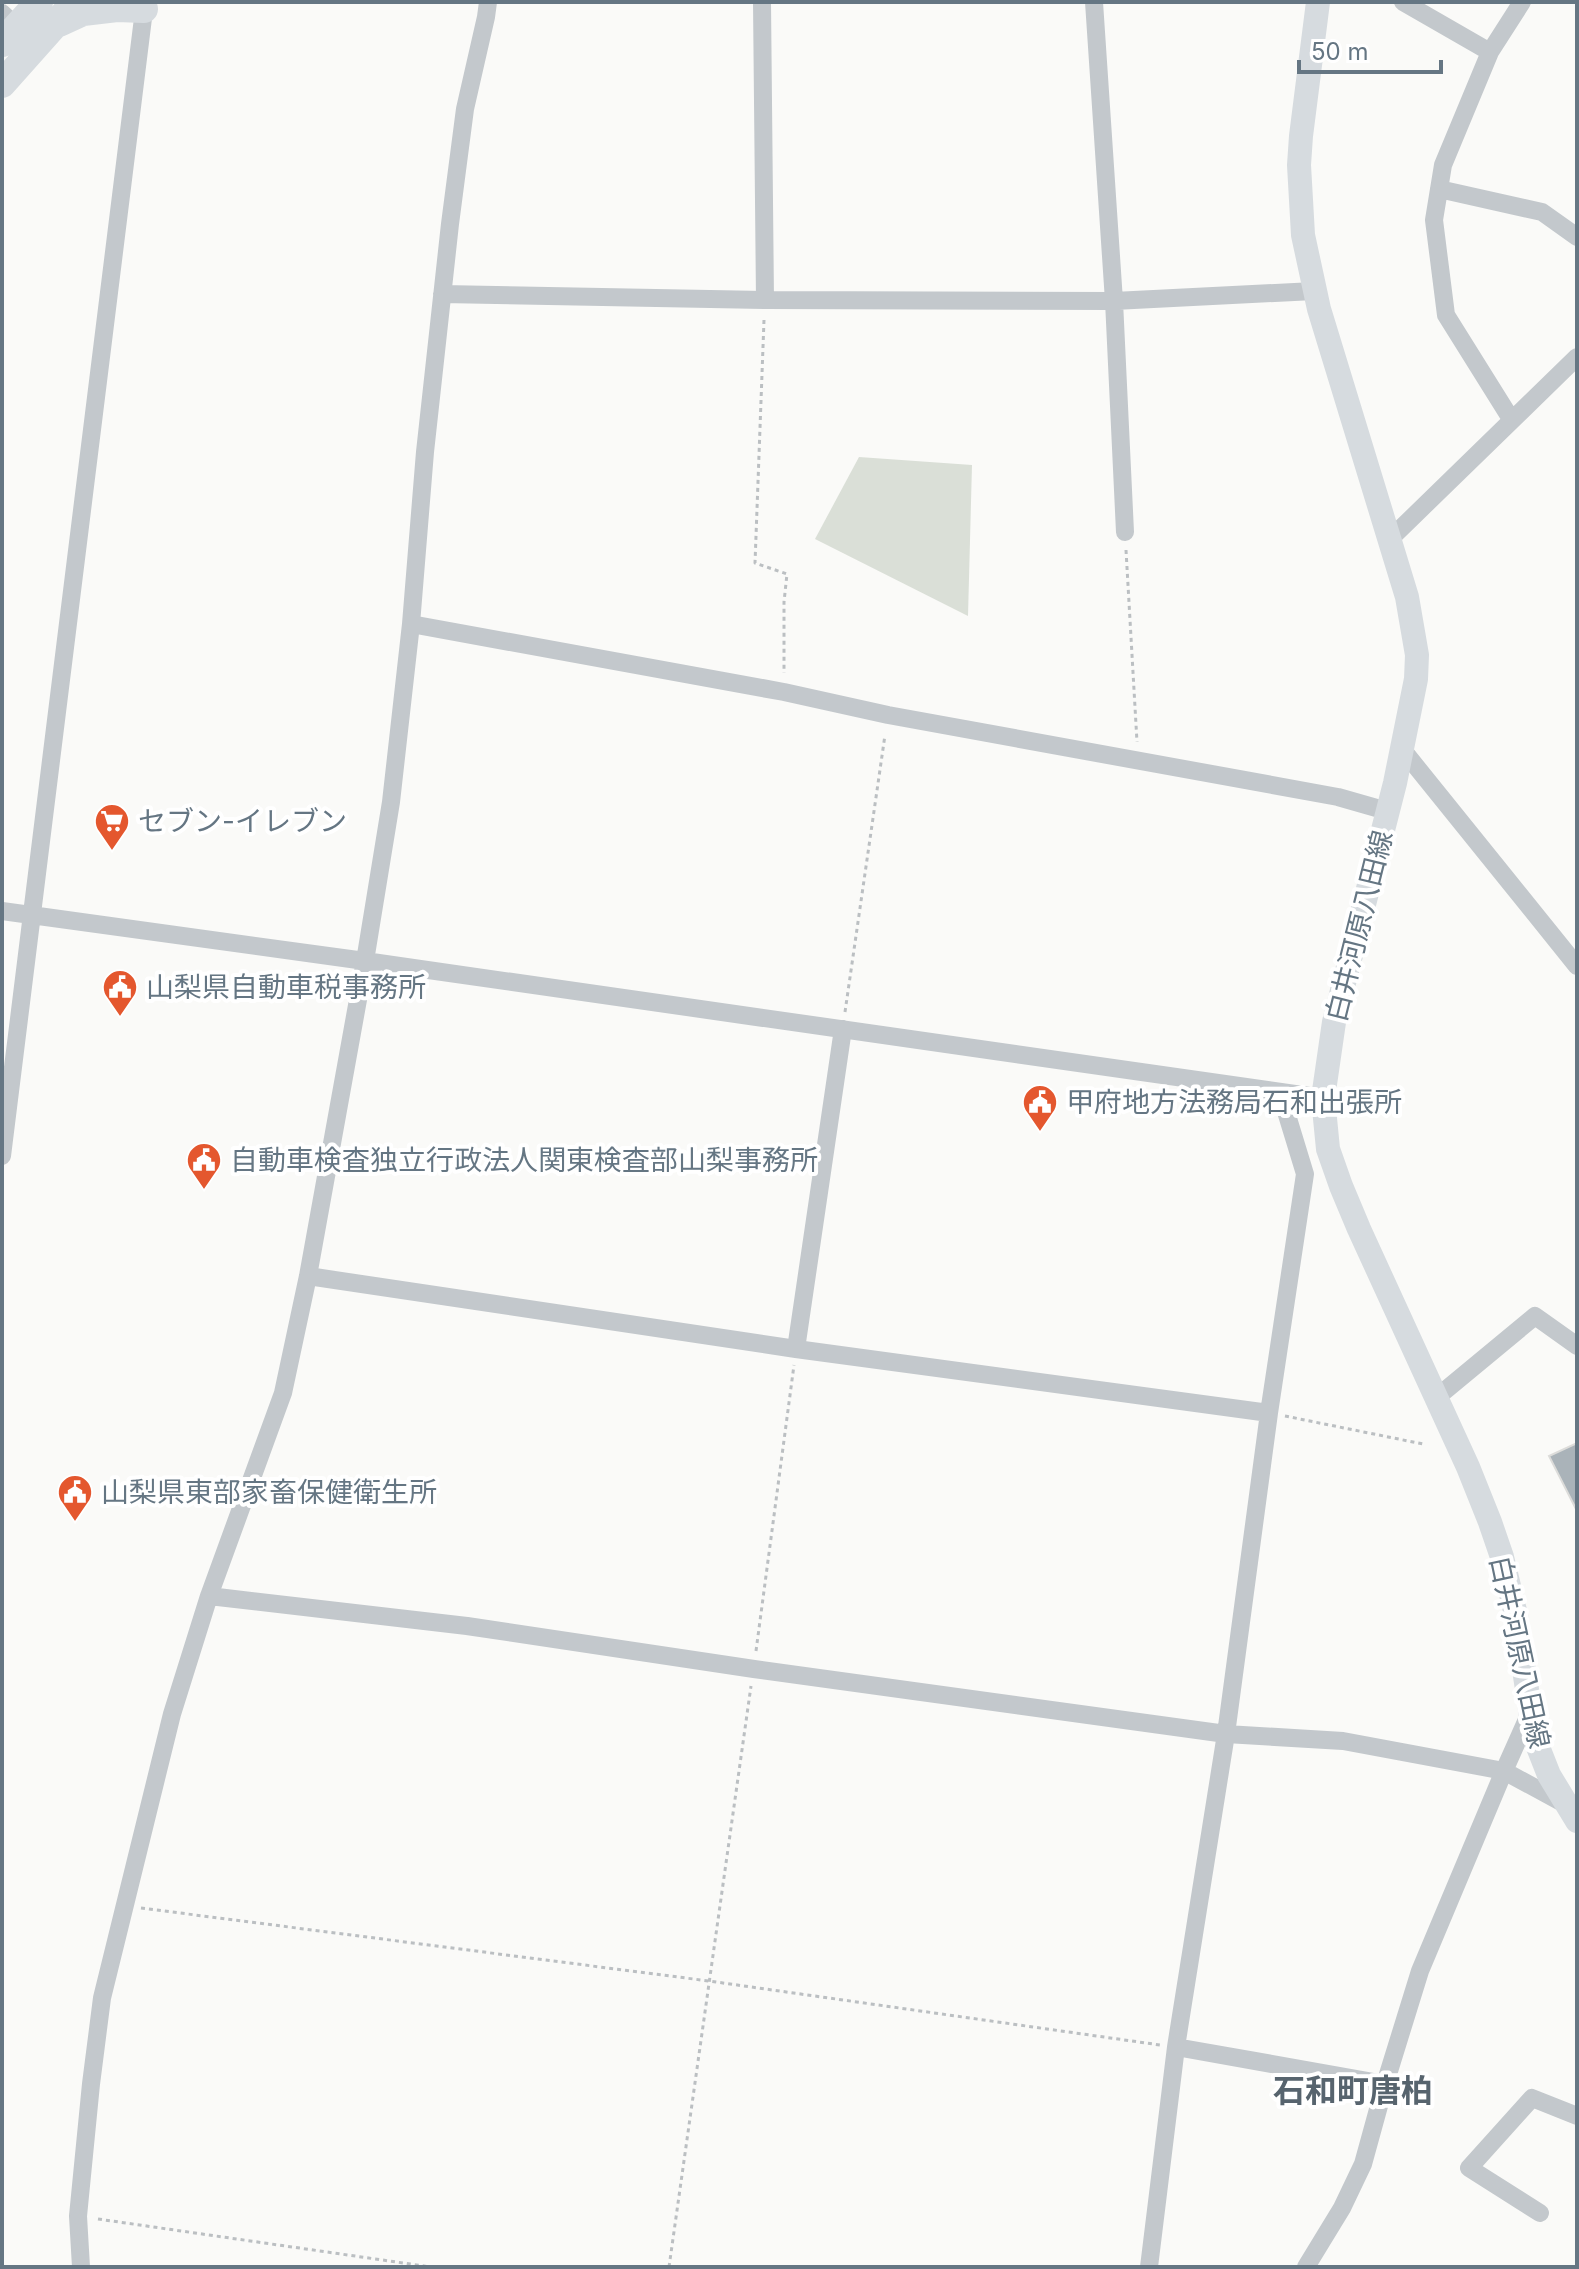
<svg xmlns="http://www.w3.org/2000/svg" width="1579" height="2269" viewBox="0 0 1579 2269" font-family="Inter,'Noto Sans JP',sans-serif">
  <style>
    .green { fill: #dadfd7 }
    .building { fill: #aab3b9; stroke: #dcdcda; stroke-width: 2 }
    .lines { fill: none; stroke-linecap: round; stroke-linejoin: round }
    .path { stroke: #bbbfc2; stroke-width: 3; stroke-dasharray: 4 4; stroke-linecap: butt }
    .minor { stroke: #c3c8cc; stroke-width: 18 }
    .major { stroke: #d6dbdf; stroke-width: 24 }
    .highway { stroke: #d6dbdf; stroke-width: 28 }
    .labels { text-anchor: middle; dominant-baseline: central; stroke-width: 8; stroke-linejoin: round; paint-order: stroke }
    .poi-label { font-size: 28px; fill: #657683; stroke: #fff; text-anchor: start }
    .street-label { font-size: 28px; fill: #657683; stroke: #fff }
    .quarter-label { font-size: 32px; font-weight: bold; fill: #57646e; stroke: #fff }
  </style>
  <rect width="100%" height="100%" fill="#fafaf8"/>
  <path class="green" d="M859 457 972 465 968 616 815 539Z"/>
  <path class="building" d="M1577 1443V1511L1549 1456Z"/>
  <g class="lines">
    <path class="path" d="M764 320 755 563 787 574 784 602V673
      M1126 550 1137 742
      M845 1012 885 735
      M1285 1416 1423 1444
      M756 1651 794 1365
      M141 1908 709 1981 1160 2045
      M98 2219 431 2267
      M669 2267 751 1686"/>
    <path class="minor" d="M762 2 765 300
      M1094 2 1114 301 1125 532
      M1403 2 1490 52
      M2 13 17 27
      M1439 189 1542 212 1577 237
      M442 294 765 300 1114 301 1314 291
      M1511 419 1446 315 1434 220 1443 165 1490 52 1522 2
      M1390 539 1577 357
      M411 624 784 692 888 715 1338 797 1387 811
      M1402 749 1577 966
      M2 911 365 961 1323 1098
      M2 1156 145 2
      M308 1276 796 1349 1269 1413
      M796 1349 843 1029
      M1436 1398 1535 1316 1577 1346
      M209 1596 467 1626 754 1669 1226 1734 1343 1741 1504 1771 1565 1804
      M1176 2047 1385 2084
      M1540 2213 1469 2168 1532 2098 1577 2116
      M81 2267 78 2216 91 2084 102 1998 172 1714 209 1596 283 1393 308 1276 365 961 391 802 411 624 425 452 450 224 465 109 486 17 488 2
      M1149 2267 1176 2047 1226 1734 1269 1413 1305 1174 1280 1092
      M1306 2267 1342 2208 1363 2164 1385 2084 1420 1971 1504 1771 1529 1715"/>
    <path class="major" d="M1318 2 1301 136 1299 165 1303 235 1319 309 1407 597 1417 655 1416 679 1395 783 1334 1022 1323 1098 1328 1149 1341 1186 1359 1229 1468 1467 1490 1522 1502 1557 1516 1615 1534 1737 1549 1775 1577 1821"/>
    <path class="highway" d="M59 23 83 12 117 8 144 9
      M2 43 39 2
      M2 84 75 2"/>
  </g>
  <defs>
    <g id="supermarket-pin" transform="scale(1.8)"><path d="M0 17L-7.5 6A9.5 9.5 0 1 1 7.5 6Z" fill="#e4572e" stroke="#fff"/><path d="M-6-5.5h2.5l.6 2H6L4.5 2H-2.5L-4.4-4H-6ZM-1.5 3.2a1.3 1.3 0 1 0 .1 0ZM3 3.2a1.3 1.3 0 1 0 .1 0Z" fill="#fff"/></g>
    <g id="civic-pin" transform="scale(1.8)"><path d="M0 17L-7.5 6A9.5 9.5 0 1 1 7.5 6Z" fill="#e4572e" stroke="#fff"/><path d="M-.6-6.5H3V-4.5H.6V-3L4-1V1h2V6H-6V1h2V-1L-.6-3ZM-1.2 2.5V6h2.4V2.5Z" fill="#fff"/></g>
  </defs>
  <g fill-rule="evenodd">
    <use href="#supermarket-pin" x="112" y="821"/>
    <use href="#civic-pin" x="120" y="987"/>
    <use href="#civic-pin" x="1040" y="1102"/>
    <use href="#civic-pin" x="204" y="1160"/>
    <use href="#civic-pin" x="75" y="1492"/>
  </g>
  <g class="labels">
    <g class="poi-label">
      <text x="138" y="821">セブン-イレブン</text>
      <text x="146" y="987">山梨県自動車税事務所</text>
      <text x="1066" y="1102">甲府地方法務局石和出張所</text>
      <text x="230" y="1160">自動車検査独立行政法人関東検査部山梨事務所</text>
      <text x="101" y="1492">山梨県東部家畜保健衛生所</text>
    </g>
    <g class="street-label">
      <text transform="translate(1359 926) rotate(-76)">白井河原八田線</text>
      <text transform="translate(1520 1652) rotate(78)">白井河原八田線</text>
    </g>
    <g class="quarter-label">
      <text x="1353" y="2090">石和町唐柏</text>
    </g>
  </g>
  <rect width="1579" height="2269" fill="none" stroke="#657683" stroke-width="8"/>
  <path d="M1299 60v12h142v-12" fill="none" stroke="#657683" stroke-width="4"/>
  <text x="1311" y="60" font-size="24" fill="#657683" stroke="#ffffff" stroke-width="6" paint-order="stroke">50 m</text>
</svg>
